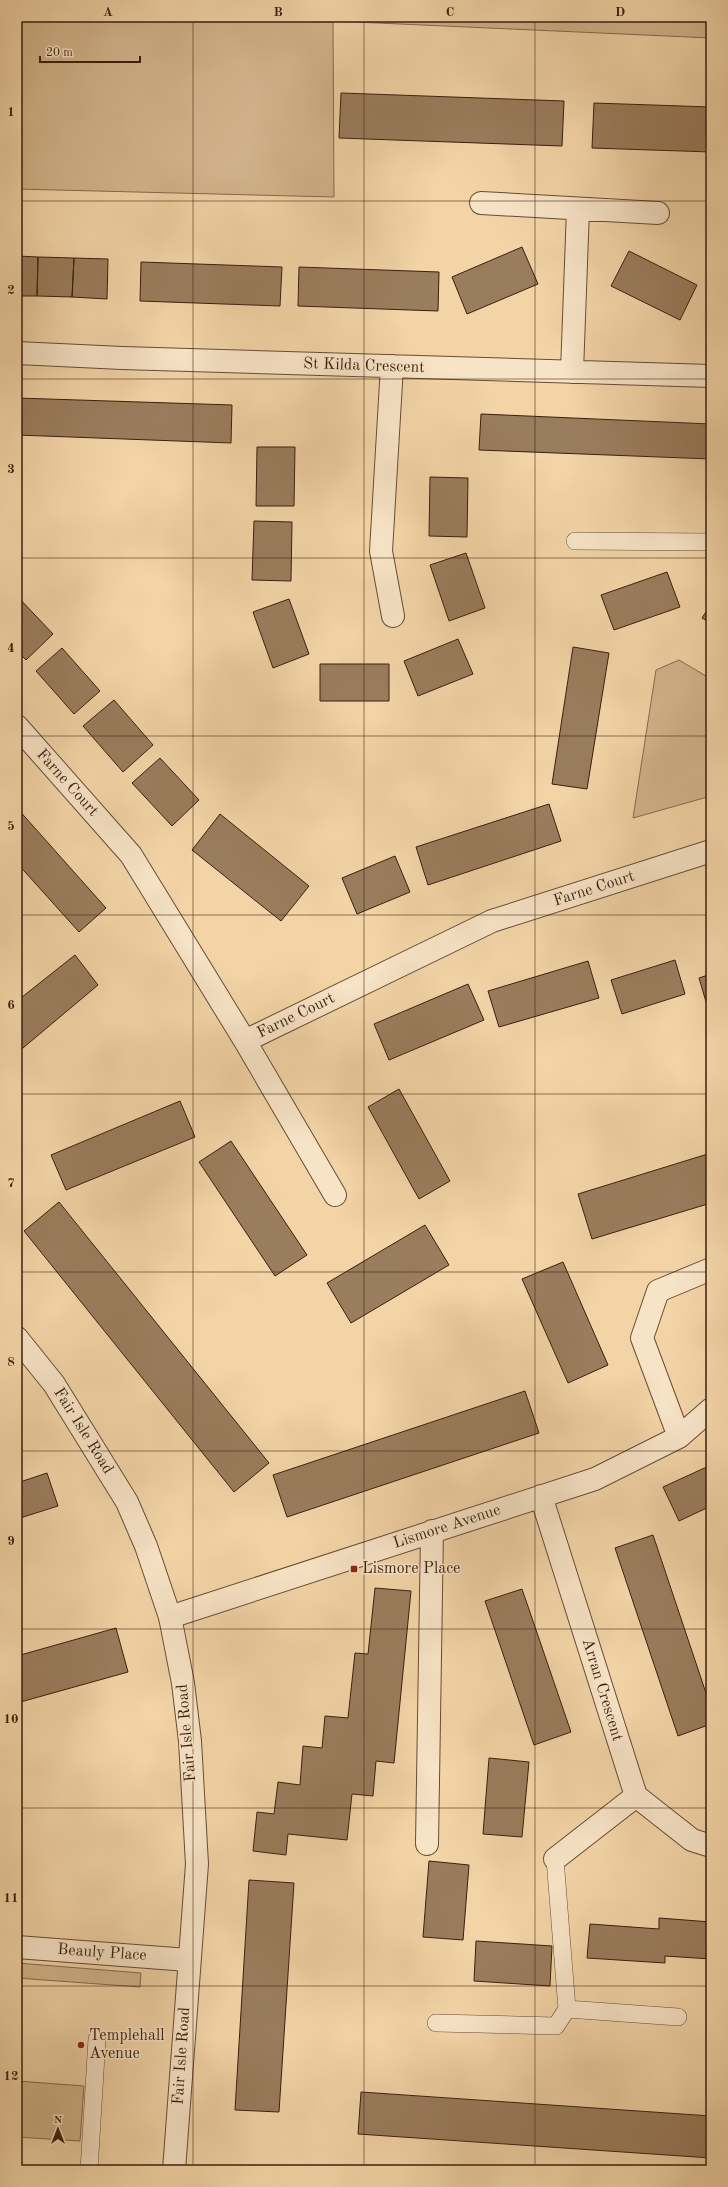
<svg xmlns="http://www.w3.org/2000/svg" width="728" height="2187" viewBox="0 0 728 2187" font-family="'Old Standard TT',serif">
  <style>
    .green { fill: #d3b58d; stroke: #866a4d }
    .building { fill: #9a7d5d; stroke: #3a1f0d }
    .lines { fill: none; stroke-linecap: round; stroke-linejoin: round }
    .service-casing { stroke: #684c34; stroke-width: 18 }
    .minor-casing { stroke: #684c34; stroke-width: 24 }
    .tertiary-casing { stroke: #684c34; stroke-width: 24 }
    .service { stroke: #f7e3c6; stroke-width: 17 }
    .minor { stroke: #f7e3c6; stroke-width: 22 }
    .tertiary { stroke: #f7e3c6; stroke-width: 22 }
    .grid { fill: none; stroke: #3a1f0d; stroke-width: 1; stroke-opacity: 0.55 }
    .poi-dot { fill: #8f2418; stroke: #f7e3c6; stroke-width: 1.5 }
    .labels { text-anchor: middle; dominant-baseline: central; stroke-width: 3; stroke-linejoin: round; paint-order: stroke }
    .street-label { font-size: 16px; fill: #3a1f0d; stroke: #f7e3c6 }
    .poi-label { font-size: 16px; fill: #3a1f0d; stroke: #f7e3c6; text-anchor: start }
    .neatline { fill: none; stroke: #3a1f0d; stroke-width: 1.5 }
    .grid-label { font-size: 13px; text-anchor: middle; font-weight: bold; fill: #3a1f0d }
  </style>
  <rect width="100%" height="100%" fill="#f2d4a7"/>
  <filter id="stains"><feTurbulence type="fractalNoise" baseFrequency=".005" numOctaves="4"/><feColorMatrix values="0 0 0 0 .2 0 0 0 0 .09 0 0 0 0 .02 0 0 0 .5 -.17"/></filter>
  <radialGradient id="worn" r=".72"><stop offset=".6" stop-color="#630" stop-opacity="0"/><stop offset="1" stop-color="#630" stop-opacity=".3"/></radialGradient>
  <path class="green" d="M17 17H711V38L333 21 334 197 17 189Z
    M679 660 711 679V796L633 818 656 670Z
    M17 1963 141 1973 140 1987 17 1978Z
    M17 2081 84 2086 80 2141 17 2137Z"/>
  <path class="building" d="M341 93 564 101 562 146 339 138Z
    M594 103 711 107V152L592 148Z
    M522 247 538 284 467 314 452 277Z
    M629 251 697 285 680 320 611 286Z
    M17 256 38 257 37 296H17Z
    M38 257 74 258 72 297 37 296Z
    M74 258 108 259 107 299 72 297Z
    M141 262 282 267 280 306 140 301Z
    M299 267 439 272 438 311 298 306Z
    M17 398 232 405 231 443 17 435Z
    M481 414 711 424V459L479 450Z
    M257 447H295L294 506H256Z
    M430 477 468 478 467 537 429 536Z
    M254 521 292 522 291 581 252 580Z
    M466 553 485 608 449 621 430 565Z
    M667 572 680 607 614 630 601 595Z
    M17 596 53 634 26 660 17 651Z
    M289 599 309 654 273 668 253 612Z
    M711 604V623L702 618Z
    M458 639 473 674 418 696 404 661Z
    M573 647 609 653 587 789 552 784Z
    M62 648 100 691 74 714 36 671Z
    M320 664H389V701H320Z
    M114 700 153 745 123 772 83 726Z
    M160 758 199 800 172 826 132 783Z
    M549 804 561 841 428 885 416 847Z
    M17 808 106 908 79 932 17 863Z
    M220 814 309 886 281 921 192 850Z
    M395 856 410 892 357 914 342 878Z
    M75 955 98 985 17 1053V1001Z
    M675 960 685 994 622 1014 611 980Z
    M588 961 599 998 499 1027 488 991Z
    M711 974V1012H709L699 978Z
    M468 984 484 1020 389 1060 374 1024Z
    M399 1089 450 1181 419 1199 368 1107Z
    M180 1101 195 1137 66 1190 51 1155Z
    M231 1141 307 1255 275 1276 199 1162Z
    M711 1153V1203L592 1239 578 1194Z
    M59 1202 269 1463 234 1492 24 1231Z
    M425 1225 449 1265 351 1323 327 1283Z
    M563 1262 608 1365 568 1383 522 1279Z
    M525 1391 539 1433 287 1517 273 1475Z
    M711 1465V1506L679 1521 663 1487Z
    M47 1473 58 1506 17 1519V1483Z
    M653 1535 711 1708V1724L678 1736 615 1548Z
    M375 1588 411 1591 394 1763 376 1761 373 1796 352 1794 347 1840 288 1834 286 1855 253 1851 257 1812 274 1814 278 1782 300 1785 303 1746 322 1748 325 1716 348 1718 355 1653 368 1654Z
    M522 1589 571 1732 534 1745 485 1601Z
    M116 1628 128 1672 17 1703V1656Z
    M489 1758 529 1762 522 1837 483 1834Z
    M429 1861 469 1865 463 1940 423 1937Z
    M249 1880 294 1883 279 2112 235 2110Z
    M659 1918 711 1922V1959L665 1956V1963L587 1958 590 1924 659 1929Z
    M476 1941 552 1946 550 1986 474 1981Z
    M361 2092 711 2116V2158L358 2134Z"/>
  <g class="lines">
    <g class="service-casing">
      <path id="service" d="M575 541 711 542
        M555 1859 567 2009
        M436 2023 556 2026 567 2009 678 2017
        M89 2170 97 2039"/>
    </g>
    <g class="minor-casing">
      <path id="minor" d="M481 203 658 213
        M17 353 122 358 711 376
        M392 366 381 551 393 616
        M572 372 578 209
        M17 726 131 855 245 1041 492 921 711 851
        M245 1041 335 1195
        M679 1437 642 1338 658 1291 711 1269
        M541 1496 636 1796 692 1840 711 1846
        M170 1617 595 1479 679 1437 711 1409
        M427 1844 432 1531
        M555 1859 636 1796
        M17 1947 188 1960"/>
    </g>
    <g class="tertiary-casing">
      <path id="tertiary" d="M17 1338 54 1384 127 1502 146 1546 170 1617 183 1683 190 1741 197 1864 174 2170"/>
    </g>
    <use href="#service" class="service"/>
    <use href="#minor" class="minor"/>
    <use href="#tertiary" class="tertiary"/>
  </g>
  <path class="grid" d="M193 17V2170M364 17V2170M535 17V2170M17 201H711M17 379H711M17 558H711M17 736H711M17 915H711M17 1094H711M17 1272H711M17 1451H711M17 1629H711M17 1808H711M17 1986H711"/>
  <g class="poi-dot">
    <rect x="350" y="1565" width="8" height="8" rx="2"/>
    <circle cx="81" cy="2045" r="4"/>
  </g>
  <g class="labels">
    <g class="street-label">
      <text transform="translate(364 366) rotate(2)">St Kilda Crescent</text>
      <text transform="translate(67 783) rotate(48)">Farne Court</text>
      <text transform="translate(594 889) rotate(-18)">Farne Court</text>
      <text transform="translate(296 1016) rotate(-26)">Farne Court</text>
      <text transform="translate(83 1431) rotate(58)">Fair Isle Road</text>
      <text transform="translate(447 1527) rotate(-18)">Lismore Avenue</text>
      <text transform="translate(602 1690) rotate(73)">Arran Crescent</text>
      <text transform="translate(187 1733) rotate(-95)">Fair Isle Road</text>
      <text transform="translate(102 1953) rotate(4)">Beauly Place</text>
      <text transform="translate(182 2056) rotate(-86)">Fair Isle Road</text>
    </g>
    <g class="poi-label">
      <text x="362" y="1569">Lismore Place</text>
      <text x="89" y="2036">Templehall<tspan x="89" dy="18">Avenue</tspan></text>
    </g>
  </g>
  <rect width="728" height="2187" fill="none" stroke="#f2d4a7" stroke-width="44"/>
  <g transform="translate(58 2129)" stroke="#f7e3c6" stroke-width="3" paint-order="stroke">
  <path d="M0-3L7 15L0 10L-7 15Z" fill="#3a1f0d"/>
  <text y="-6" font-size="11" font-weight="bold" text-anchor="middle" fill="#3a1f0d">N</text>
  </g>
  <path d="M40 56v6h100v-6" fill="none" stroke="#3a1f0d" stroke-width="2"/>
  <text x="46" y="56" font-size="12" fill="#3a1f0d" stroke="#f7e3c6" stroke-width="3" paint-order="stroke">20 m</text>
  <rect x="22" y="22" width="684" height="2143" class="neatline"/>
  <g class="grid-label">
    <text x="108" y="16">A</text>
    <text x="278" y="16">B</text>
    <text x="450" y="16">C</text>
    <text x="620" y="16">D</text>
    <text x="11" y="116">1</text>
    <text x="11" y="294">2</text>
    <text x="11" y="473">3</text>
    <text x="11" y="652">4</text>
    <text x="11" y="830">5</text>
    <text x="11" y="1009">6</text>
    <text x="11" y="1187">7</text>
    <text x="11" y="1366">8</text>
    <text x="11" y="1545">9</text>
    <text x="11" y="1723">10</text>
    <text x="11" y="1902">11</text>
    <text x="11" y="2080">12</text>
  </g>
  <rect width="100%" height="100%" filter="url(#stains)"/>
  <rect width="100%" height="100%" fill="url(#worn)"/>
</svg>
